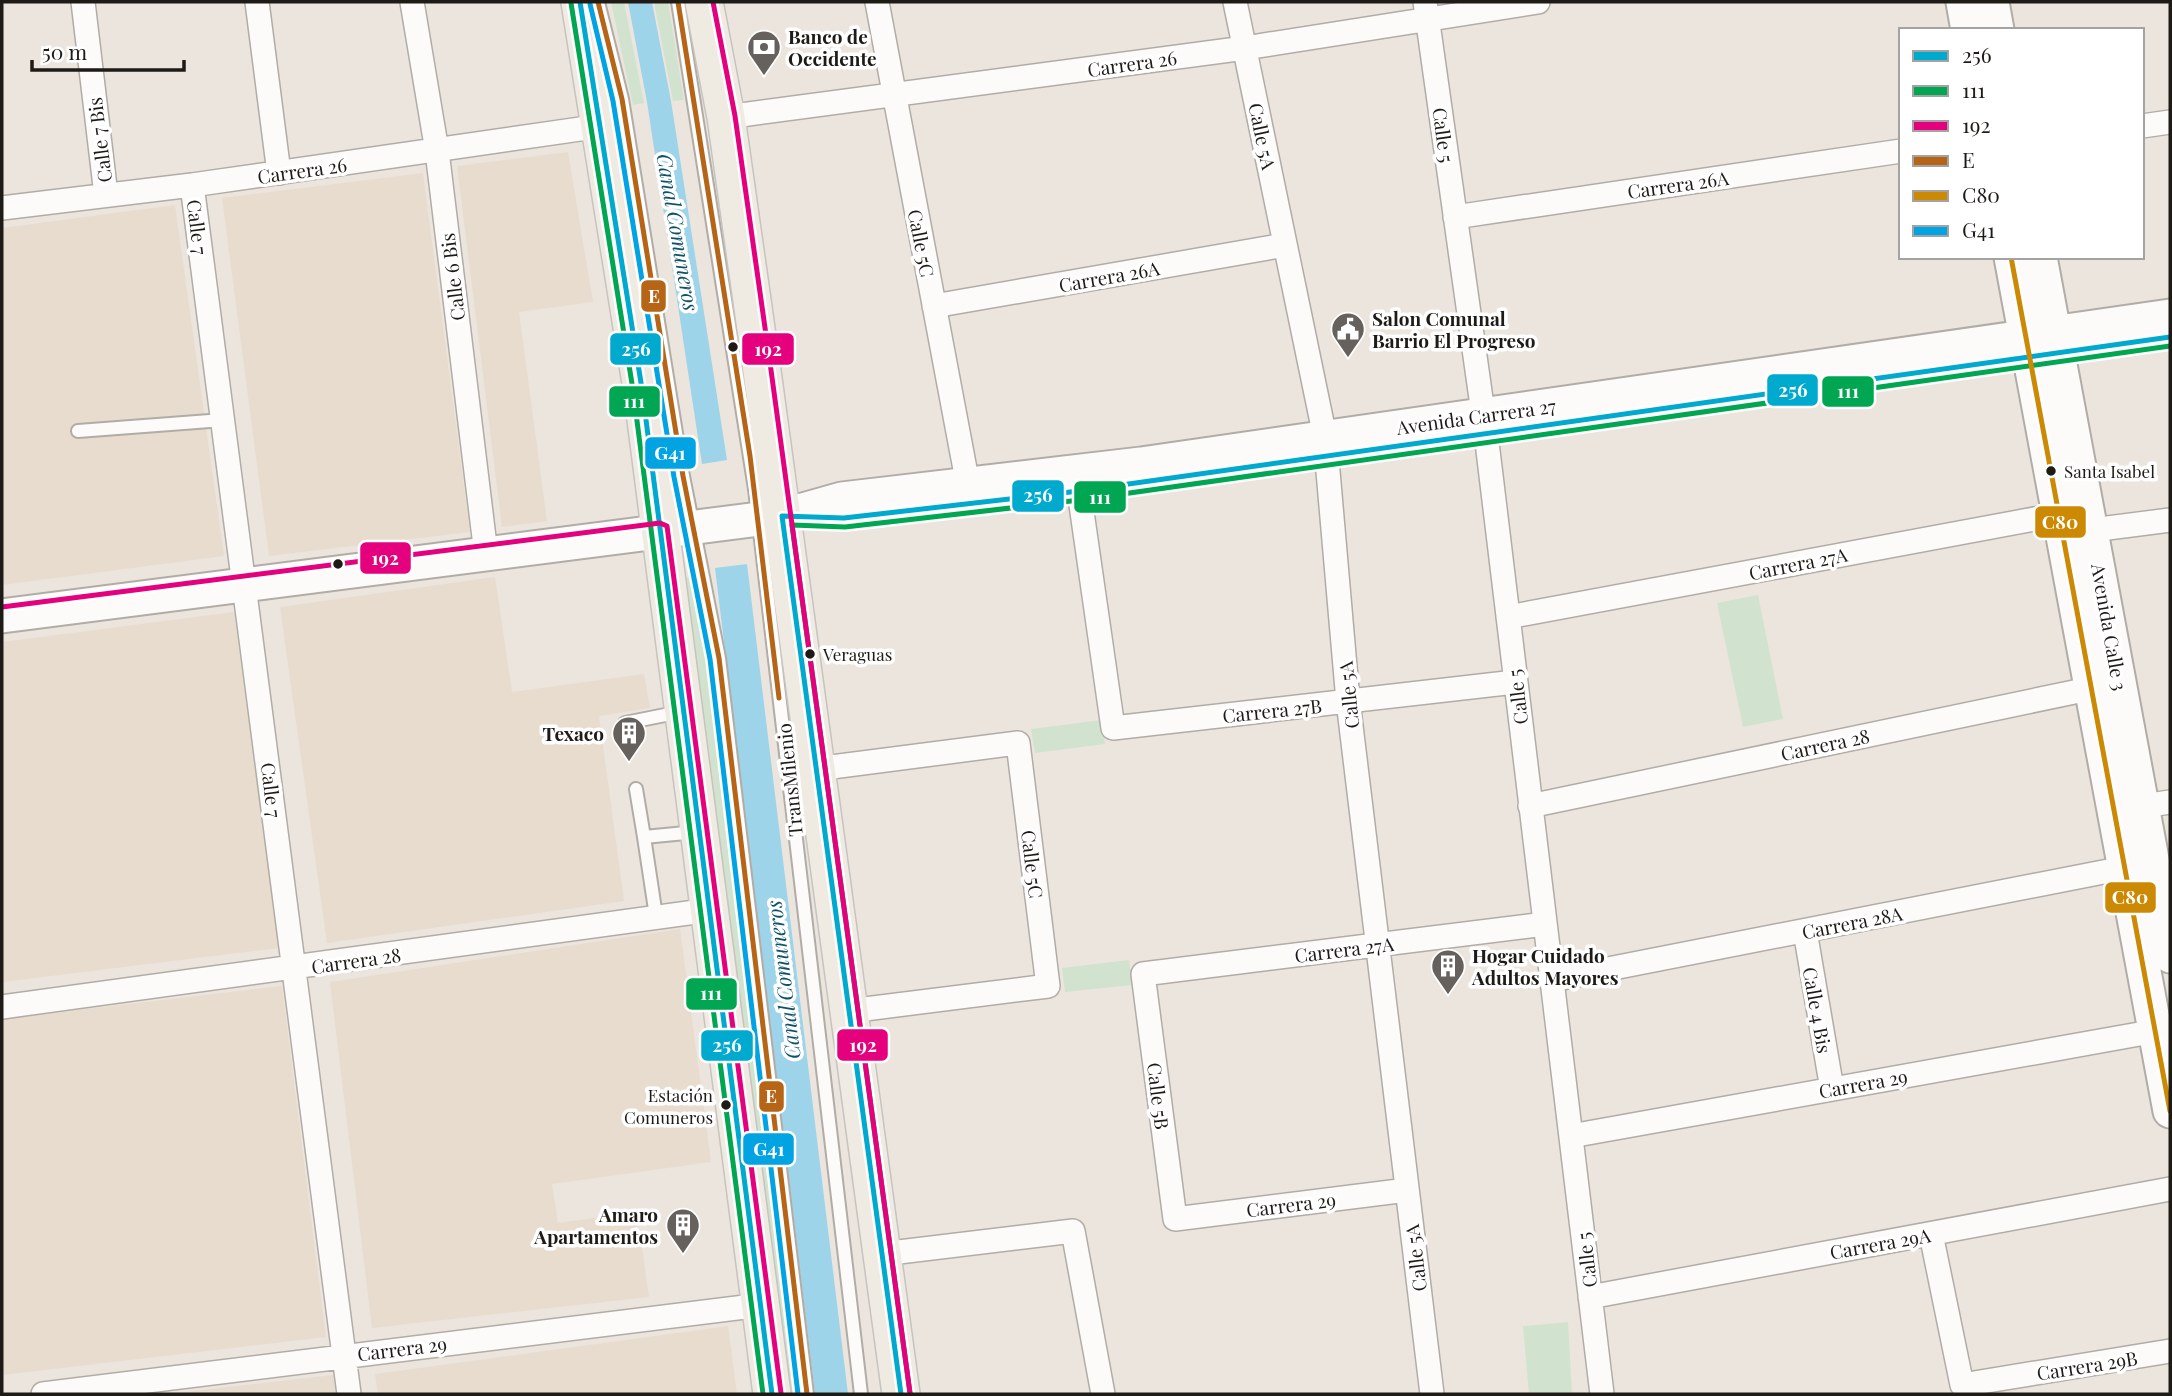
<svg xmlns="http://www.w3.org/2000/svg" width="2172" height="1396" viewBox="0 0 2172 1396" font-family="'Playfair Display',serif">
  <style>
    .built { fill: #e8dcce }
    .green { fill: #d1e3cf }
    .water { fill: #9dd4e9 }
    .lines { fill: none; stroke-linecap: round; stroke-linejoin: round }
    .lane-casing { stroke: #b1aca6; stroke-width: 16 }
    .street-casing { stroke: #b1aca6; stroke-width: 26 }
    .secondary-casing { stroke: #b1aca6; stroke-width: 37 }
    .primary-casing { stroke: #c6c3c0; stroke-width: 40 }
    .lane { stroke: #fcfbfa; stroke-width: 12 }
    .street { stroke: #fcfbfa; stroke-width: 23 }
    .secondary { stroke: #fcfbfa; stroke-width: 33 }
    .primary { stroke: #f0ebe2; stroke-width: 37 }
    .bus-1-casing { stroke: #fff; stroke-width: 10 }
    .bus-2-casing { stroke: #fff; stroke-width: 10 }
    .bus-3-casing { stroke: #fff; stroke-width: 10 }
    .bus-4-casing { stroke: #fff; stroke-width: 10 }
    .bus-5-casing { stroke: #fff; stroke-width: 10 }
    .bus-6-casing { stroke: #fff; stroke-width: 10 }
    .bus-1 { stroke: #00a9ce; stroke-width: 5 }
    .bus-2 { stroke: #00a651; stroke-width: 5 }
    .bus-3 { stroke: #e5007d; stroke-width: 5 }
    .bus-4 { stroke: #b66516; stroke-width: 5 }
    .bus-5 { stroke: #cc8a04; stroke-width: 5 }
    .bus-6 { stroke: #01a3e3; stroke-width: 5 }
    .bus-dot { fill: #1e1a16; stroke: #fff; stroke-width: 2.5 }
    .labels { text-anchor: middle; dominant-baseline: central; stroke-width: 7; stroke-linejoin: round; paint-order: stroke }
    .bus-label { font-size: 17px; fill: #1e1a16; stroke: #fff; text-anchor: start }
    .poi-label { font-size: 19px; font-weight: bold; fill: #1e1a16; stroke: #fff; text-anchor: start }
    .street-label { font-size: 19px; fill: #1e1a16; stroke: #fff }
    .water-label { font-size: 21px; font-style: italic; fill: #0e5269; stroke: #fff }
    .line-badge { stroke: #fff; stroke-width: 2.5 }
    .badge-label { font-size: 19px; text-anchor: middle; font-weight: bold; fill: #fff }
  </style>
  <rect width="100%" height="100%" fill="#ebe5de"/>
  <path class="built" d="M568 152 593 302 519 312 547 521 502 527 457 166Z
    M423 173 470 532 269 556 222 198Z
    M175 205 224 556 2 585V228Z
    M495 577 512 692 644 674 650 708 599 716 624 901 327 943 280 607Z
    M234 612 279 948 2 982V642Z
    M680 929 711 1162 552 1184 558 1223 637 1212 649 1297 372 1328 330 982Z
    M282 986 326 1337 2 1375V1019Z
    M728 1326 737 1394H378L375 1374Z
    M333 1375 336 1394H167Z"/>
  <path class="green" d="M611 2H624L644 103 633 105Z
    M654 2H668L684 100 673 101Z
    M682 577 689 578 708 666 799 1394H785Z
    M1758 595 1783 719 1743 727 1717 603Z
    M1102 720 1105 744 1035 753 1031 729Z
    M1129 960 1132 985 1065 992 1062 968Z
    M1568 1322 1572 1394H1529L1523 1326Z"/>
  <path class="water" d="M628 2H652L671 101 727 460 702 464 647 102Z
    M747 564 848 1394H815L715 568Z"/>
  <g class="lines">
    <g class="lane-casing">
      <path id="lane" d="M598 2 622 99 683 476 719 658 807 1394
        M678 2 755 489 861 1394
        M78 431 223 420
        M627 736 625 723 680 712
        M636 789 644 837 696 832
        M644 837 656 916"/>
    </g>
    <g class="street-casing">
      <path id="street" d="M83 2 106 195
        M257 2 279 173
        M412 2 437 151 486 554
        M877 2 968 485
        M1235 2 1325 437 1348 701 1432 1394
        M1425 2 1486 434 1602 1394
        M726 117 1245 48 1538 2
        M2142 126 2170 122
        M192 185 349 1394
        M2 208 192 185 601 126
        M1455 217 1901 151
        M934 306 1285 245
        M1079 491 1113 728 1515 682
        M2092 530 2170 520
        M1508 617 2072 512
        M816 769 1018 743 1048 986 849 1011
        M1530 806 2103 686
        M2143 806 2170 802
        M1805 931 1832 1089
        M1552 980 2139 865
        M2 1007 710 910
        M1571 1136 2156 1031
        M1407 1190 1175 1219 1143 974 1545 924
        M1931 1234 1962 1385 2170 1351
        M882 1254 1073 1231 1103 1394
        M1590 1297 2170 1189
        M43 1394 761 1305"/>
    </g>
    <g class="secondary-casing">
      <path id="secondary" d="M1963 2 1968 30
        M1992 2 1997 30
        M2011 257 2170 1111
        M2040 257 2170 956
        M2 616 782 516 842 499 1141 464 2170 316"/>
    </g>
    <g class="primary-casing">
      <path id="primary" d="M580 2 642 389 772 1394
        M704 2 726 117 762 371 901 1394"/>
    </g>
    <use href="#lane" class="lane"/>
    <use href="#street" class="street"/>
    <use href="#secondary" class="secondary"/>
    <use href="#primary" class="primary"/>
    <g class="bus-1-casing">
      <path id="bus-1" d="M580 2 642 389 772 1394
        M901 1394 782 516 844 518 1079 491 2170 337"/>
    </g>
    <g class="bus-2-casing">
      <path id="bus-2" d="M571 3 633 390 763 1394
        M910 1393 792 525 845 527 1080 500 2170 346"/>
    </g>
    <g class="bus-3-casing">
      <path id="bus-3" d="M713 2 735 116 771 370 910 1393
        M2 607 660 523 667 526 781 1393"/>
    </g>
    <g class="bus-4-casing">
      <path id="bus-4" d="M598 2 622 99 683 476 719 658 807 1394
        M678 2 750 456 779 698"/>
    </g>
    <g class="bus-5-casing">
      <path id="bus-5" d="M2011 257 2170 1111"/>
    </g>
    <g class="bus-6-casing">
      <path id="bus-6" d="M590 4 613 101 674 477 710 659 798 1394"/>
    </g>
    <use href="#bus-1" class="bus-1"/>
    <use href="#bus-2" class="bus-2"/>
    <use href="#bus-3" class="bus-3"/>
    <use href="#bus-4" class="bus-4"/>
    <use href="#bus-5" class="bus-5"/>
    <use href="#bus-6" class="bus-6"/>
  </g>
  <defs>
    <g id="bank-pin" transform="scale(1.75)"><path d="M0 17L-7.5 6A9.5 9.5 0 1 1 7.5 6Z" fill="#66615c" stroke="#fff"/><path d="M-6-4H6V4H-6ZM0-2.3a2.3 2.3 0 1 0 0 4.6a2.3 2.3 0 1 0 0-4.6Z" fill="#fff"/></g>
    <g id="civic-pin" transform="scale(1.75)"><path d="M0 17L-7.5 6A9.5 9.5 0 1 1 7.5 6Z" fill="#66615c" stroke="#fff"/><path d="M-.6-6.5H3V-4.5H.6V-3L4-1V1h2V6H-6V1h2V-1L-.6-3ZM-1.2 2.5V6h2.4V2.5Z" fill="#fff"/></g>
    <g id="building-pin" transform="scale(1.75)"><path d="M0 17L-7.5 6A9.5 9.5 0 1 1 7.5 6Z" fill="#66615c" stroke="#fff"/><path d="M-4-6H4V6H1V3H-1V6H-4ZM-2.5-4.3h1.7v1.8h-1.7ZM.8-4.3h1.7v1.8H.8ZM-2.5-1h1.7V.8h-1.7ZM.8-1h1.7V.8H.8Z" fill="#fff"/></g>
  </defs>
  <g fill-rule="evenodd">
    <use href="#bank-pin" x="764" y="47"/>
    <use href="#civic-pin" x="1348" y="329"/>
    <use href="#building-pin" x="629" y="733"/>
    <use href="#building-pin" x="1448" y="966"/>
    <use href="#building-pin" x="683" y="1225"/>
  </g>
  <g class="bus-dot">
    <circle cx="733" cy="347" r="6"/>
    <circle cx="2051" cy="471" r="6"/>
    <circle cx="338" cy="564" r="6"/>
    <circle cx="810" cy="654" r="6"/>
    <circle cx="726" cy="1105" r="6"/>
  </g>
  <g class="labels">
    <g class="bus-label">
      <text x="2064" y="471">Santa Isabel</text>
      <text x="823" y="654">Veraguas</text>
      <text x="713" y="1095" text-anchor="end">Estación<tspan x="713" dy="22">Comuneros</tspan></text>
    </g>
    <g class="poi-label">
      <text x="788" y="36">Banco de<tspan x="788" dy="22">Occidente</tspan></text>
      <text x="1372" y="318">Salon Comunal<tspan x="1372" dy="22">Barrio El Progreso</tspan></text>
      <text x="604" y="733" text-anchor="end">Texaco</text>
      <text x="1472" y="955">Hogar Cuidado<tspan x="1472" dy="22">Adultos Mayores</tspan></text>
      <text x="658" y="1214" text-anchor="end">Amaro<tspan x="658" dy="22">Apartamentos</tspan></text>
    </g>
    <g class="street-label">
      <text transform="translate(1132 63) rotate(-8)">Carrera 26</text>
      <text transform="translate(1444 135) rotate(82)">Calle 5</text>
      <text transform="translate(1263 136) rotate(78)">Calle 5A</text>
      <text transform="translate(99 140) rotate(-97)">Calle 7 Bis</text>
      <text transform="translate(302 170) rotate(-8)">Carrera 26</text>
      <text transform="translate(1678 184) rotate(-8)">Carrera 26A</text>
      <text transform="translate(198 227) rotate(83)">Calle 7</text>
      <text transform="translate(922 243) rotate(79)">Calle 5C</text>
      <text transform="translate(1109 276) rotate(-10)">Carrera 26A</text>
      <text transform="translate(452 277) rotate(-97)">Calle 6 Bis</text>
      <text transform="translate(1476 416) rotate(-8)">Avenida Carrera 27</text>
      <text transform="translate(1798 563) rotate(-11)">Carrera 27A</text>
      <text transform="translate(2110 627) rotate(80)">Avenida Calle 3</text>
      <text transform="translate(1348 695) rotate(-96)">Calle 5A</text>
      <text transform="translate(1517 697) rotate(-97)">Calle 5</text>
      <text transform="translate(1272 710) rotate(-6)">Carrera 27B</text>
      <text transform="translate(1825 744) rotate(-12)">Carrera 28</text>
      <text transform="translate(789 780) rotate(-96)">TransMilenio</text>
      <text transform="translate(272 790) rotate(83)">Calle 7</text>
      <text transform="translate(1033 864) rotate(83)">Calle 5C</text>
      <text transform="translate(1852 922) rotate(-11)">Carrera 28A</text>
      <text transform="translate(1344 949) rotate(-7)">Carrera 27A</text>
      <text transform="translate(356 960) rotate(-8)">Carrera 28</text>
      <text transform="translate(1818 1010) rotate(80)">Calle 4 Bis</text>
      <text transform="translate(1863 1083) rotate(-10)">Carrera 29</text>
      <text transform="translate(1159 1096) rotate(83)">Calle 5B</text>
      <text transform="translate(1291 1204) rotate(-7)">Carrera 29</text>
      <text transform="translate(1880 1243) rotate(-10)">Carrera 29A</text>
      <text transform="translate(1415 1258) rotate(-97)">Calle 5A</text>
      <text transform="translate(1586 1260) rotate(-97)">Calle 5</text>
      <text transform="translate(402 1348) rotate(-7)">Carrera 29</text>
      <text transform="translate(2087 1365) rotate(-9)">Carrera 29B</text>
    </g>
    <g class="water-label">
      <text transform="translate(679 232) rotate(80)">Canal Comuneros</text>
      <text transform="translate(782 980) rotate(-97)">Canal Comuneros</text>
    </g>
  </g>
  <g class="line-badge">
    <rect x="640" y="279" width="27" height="34" rx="7" fill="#b66516"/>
    <rect x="741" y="332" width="54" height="34" rx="7" fill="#e5007d"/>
    <rect x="609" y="332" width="53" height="34" rx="7" fill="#00a9ce"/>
    <rect x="1766" y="373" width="53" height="34" rx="7" fill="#00a9ce"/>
    <rect x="1821" y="375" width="54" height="33" rx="7" fill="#00a651"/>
    <rect x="608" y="385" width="53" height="33" rx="7" fill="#00a651"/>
    <rect x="644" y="436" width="53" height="34" rx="7" fill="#01a3e3"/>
    <rect x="1011" y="479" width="54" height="34" rx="7" fill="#00a9ce"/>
    <rect x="1073" y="480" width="54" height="34" rx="7" fill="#00a651"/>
    <rect x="2034" y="505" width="53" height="34" rx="7" fill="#cc8a04"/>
    <rect x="359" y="541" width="53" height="34" rx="7" fill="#e5007d"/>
    <rect x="2104" y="881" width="53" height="33" rx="7" fill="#cc8a04"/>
    <rect x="685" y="977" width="53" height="34" rx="7" fill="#00a651"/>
    <rect x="836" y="1028" width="53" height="34" rx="7" fill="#e5007d"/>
    <rect x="700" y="1029" width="54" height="33" rx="7" fill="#00a9ce"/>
    <rect x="758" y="1080" width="27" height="33" rx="7" fill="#b66516"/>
    <rect x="742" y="1132" width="53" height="34" rx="7" fill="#01a3e3"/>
  </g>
  <g class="badge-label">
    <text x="654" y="303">E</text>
    <text x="768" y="356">192</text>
    <text x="636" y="356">256</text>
    <text x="1793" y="397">256</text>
    <text x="1848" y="398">111</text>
    <text x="634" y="408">111</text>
    <text x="670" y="460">G41</text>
    <text x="1038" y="502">256</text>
    <text x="1100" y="504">111</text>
    <text x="2060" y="529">C80</text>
    <text x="385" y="565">192</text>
    <text x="2130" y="904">C80</text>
    <text x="711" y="1000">111</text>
    <text x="863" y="1052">192</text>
    <text x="727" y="1052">256</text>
    <text x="771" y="1103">E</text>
    <text x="769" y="1156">G41</text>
  </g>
  <rect width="2172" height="1396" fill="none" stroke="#1e1a16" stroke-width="7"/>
  <rect x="1899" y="28" width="245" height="231" fill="#ffffff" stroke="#a5a3a2" stroke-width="2"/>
  <rect x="1913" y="51" width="35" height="10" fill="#00a9ce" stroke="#a5a3a2" stroke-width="2"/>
  <text x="1962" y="63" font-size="21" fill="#1e1a16">256</text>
  <rect x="1913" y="86" width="35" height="10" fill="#00a651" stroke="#a5a3a2" stroke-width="2"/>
  <text x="1962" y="98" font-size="21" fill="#1e1a16">111</text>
  <rect x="1913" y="121" width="35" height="10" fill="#e5007d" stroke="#a5a3a2" stroke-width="2"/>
  <text x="1962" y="133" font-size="21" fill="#1e1a16">192</text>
  <rect x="1913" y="156" width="35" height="10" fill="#b66516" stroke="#a5a3a2" stroke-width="2"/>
  <text x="1962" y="168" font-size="21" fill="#1e1a16">E</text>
  <rect x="1913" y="191" width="35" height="10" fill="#cc8a04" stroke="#a5a3a2" stroke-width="2"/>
  <text x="1962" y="203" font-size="21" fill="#1e1a16">C80</text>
  <rect x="1913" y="226" width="35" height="10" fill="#01a3e3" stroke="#a5a3a2" stroke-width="2"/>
  <text x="1962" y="238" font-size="21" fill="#1e1a16">G41</text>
  <path d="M32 60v10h152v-10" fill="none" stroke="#1e1a16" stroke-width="3.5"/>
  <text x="42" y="60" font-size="21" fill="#1e1a16" stroke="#ffffff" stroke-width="5" paint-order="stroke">50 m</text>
</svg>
